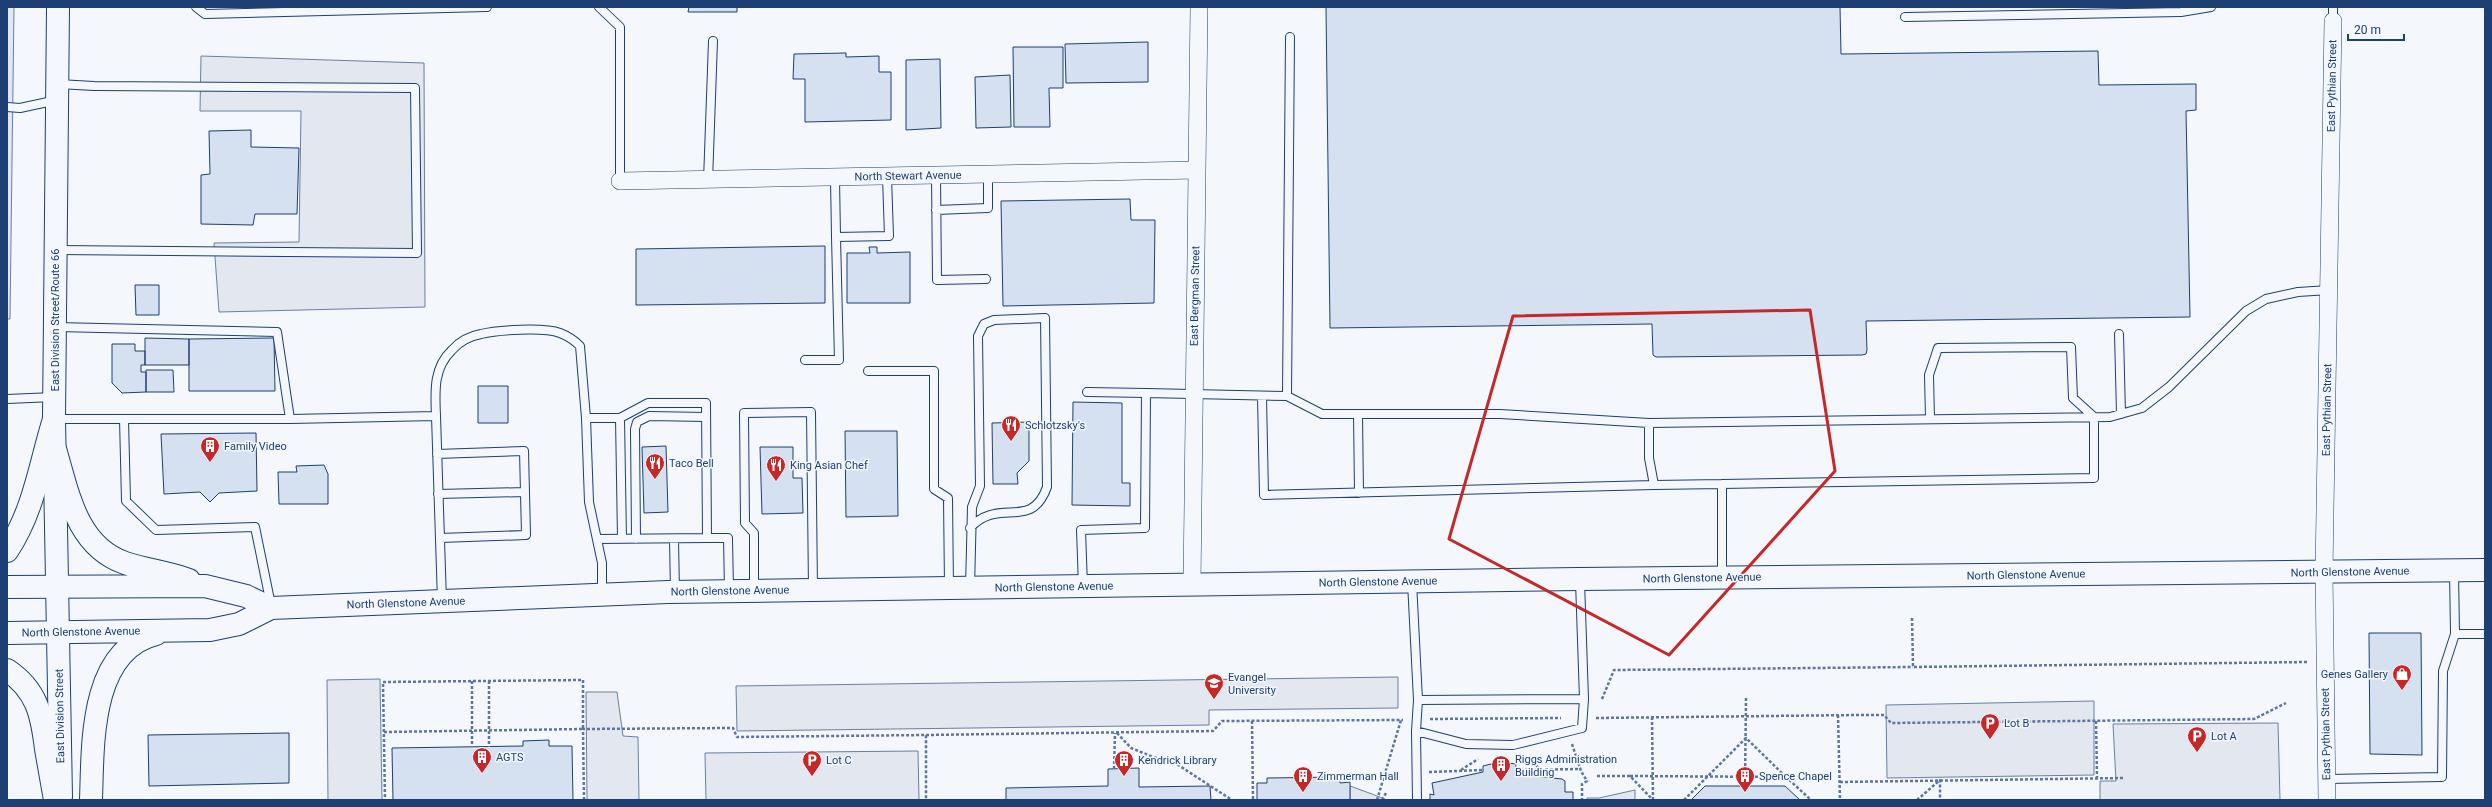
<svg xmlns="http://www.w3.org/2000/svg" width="2492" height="807" viewBox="0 0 2492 807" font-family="Roboto,sans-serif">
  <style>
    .parking { fill: #e3e8f0; stroke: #687fa3 }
    .building { fill: #d5e0f0; stroke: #1d3f73 }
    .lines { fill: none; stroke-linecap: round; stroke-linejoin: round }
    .lane-casing { stroke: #1d3f73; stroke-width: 10 }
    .street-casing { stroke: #1d3f73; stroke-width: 18 }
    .secondary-casing { stroke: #1d3f73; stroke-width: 24 }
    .primary-casing { stroke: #1d3f73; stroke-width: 24 }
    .path { stroke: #5e769c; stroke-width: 2.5; stroke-dasharray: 3 2; stroke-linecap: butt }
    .lane { stroke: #f4f7fb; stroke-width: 8 }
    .street { stroke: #f4f7fb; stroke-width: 17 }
    .secondary { stroke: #f4f7fb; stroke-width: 22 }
    .primary { stroke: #f4f7fb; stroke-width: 22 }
    .marked { fill: none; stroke: #c62828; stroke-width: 3; stroke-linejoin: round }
    .labels { text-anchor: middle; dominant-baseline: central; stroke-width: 3; stroke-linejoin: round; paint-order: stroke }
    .street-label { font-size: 11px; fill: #1d3f73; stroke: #f4f7fb }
    .poi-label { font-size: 11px; fill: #1d3f73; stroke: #f4f7fb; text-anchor: start }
  </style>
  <rect width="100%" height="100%" fill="#f4f7fb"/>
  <path class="parking" d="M7 7H14L10 319H7Z
    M201 56 424 63 425 307 219 312 214 243 299 242 301 111H200Z
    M1398 677V708L1209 710V725L737 731 736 686Z
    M380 679 382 800H328L327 680Z
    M586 692H617L623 736 638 737 639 800H587Z
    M2094 701V775L1887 778 1886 705Z
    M2278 723 2280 800H2100V781H2116L2113 724Z
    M918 751 919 800H706L705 753Z
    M1350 786 1372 794 1387 800H1350Z
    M1635 790V800H1587V798H1599Z"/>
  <path class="building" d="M689 7H737V12H688Z
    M1326 7H1840L1841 54 2098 51 2099 85 2196 84V110L2186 111 2190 317 1866 321 1867 350 1866 354 1862 355 1656 357 1653 355 1652 324 1330 328Z
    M1148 42V82L1066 83 1065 44Z
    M1013 47H1063V88H1049L1050 127H1014Z
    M846 53V57L879 56V72H891V120L805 122V79H793L794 54Z
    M940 59 941 128 906 130V60Z
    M1010 75 1011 127 976 128 975 77Z
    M251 130V147L299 148 297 214H255L253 225 201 224V175L210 174 209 131Z
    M1130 199 1131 220H1155L1154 303 1003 306 1001 201Z
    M825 246V303L636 305V249Z
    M869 247H877V253L910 252V303H847V253H870Z
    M135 285H159V315H136Z
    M145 338 189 339V365H145Z
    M274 338 275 391H189V339Z
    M112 344H135V351H145V365H141V372H146V392L122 393 112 383Z
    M146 370H173L174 392H146Z
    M478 386H508V423H478Z
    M1073 402 1122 403V483H1130V506L1072 505Z
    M1029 422V461L1017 473 1018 484H993L992 423Z
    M845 431H897L898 516 846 517Z
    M256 433 257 491 219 493 210 502 200 492 164 494 161 434Z
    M666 446 668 512 644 513 642 447Z
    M760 447H793V478H802L803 513 762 514Z
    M324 465 328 474V504H279L278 472H297L296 466Z
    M2369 633H2421L2422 755 2370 754Z
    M289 733V783L149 786 148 735Z
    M549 740V746H572L573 800H393L392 748 523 746V741Z
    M1499 762 1516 764 1515 774 1562 779 1565 781V792H1573V800H1430V794L1434 795 1432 783 1483 772V766Z
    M1139 768V787L1210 786 1211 800H1006V788L1108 786V769Z
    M1340 777V783L1350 782V800H1257V783H1267V778Z
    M1705 786H1785L1800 800H1691Z"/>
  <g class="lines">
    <g class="lane-casing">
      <path id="lane" d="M196 7 205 14 487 7
        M599 7 620 27V181
        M2333 7V21
        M1905 17 2181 12 2211 7
        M7 107 20 108 57 100
        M936 175 937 280 986 279
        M835 178 836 237 889 236 887 177
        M708 181 713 41
        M936 210 988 208V174
        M56 250 417 253 415 88 94 86 58 84
        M56 327 277 332 290 419 436 416 442 601
        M2119 334 2121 414
        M805 360H839L836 237
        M868 371H934V489L948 498 949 587
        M1146 393 1287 396 1322 414H1500L1649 423 2110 417 2142 408 2169 387 2246 311 2266 299 2298 292 2329 290
        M1262 396 1264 495 1654 485
        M1287 396 1290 37
        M7 399 54 397
        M1358 414 1359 493
        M436 416C435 392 433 368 452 350 459 342 470 336 481 334 497 330 544 327 560 333 568 336 574 340 580 346L586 418 589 502 602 563V594
        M586 418H620
        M55 419H290
        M124 419 126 501 156 530 255 527 271 605
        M1649 423V458L1654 485 1722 484V577
        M437 454 524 451 526 535 440 538
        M1722 484 2094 478V417L2073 398 2071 347 1938 348 1929 375 1930 419
        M438 494 525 492
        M707 538H728L729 590
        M597 539 707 538 706 403H648L620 418 622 539
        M636 539 635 429 637 422 649 416 706 417
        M674 539 675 592
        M1412 582 1418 700 1416 731 1466 744 1513 745 1582 728 1584 699 1580 581
        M1083 586 1081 530 1145 528 1146 393 1087 392
        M970 588 972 507 980 486 978 336 984 324 994 320 1045 318 1047 487C1031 532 999 496 970 528
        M754 590V533L745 523 744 413 811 412 813 589
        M2455 634H2485
        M1418 700 1584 699
        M1416 731 1417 800
        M2327 779 2442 777 2443 671 2455 634 2454 571"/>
    </g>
    <g class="street-casing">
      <path id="street" d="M620 181 1197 170
        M1192 585 1199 7
        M2327 800 2324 572 2333 21"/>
    </g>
    <g class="secondary-casing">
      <path id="secondary" d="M58 7 54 419 61 797"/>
    </g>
    <g class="primary-casing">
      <path id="primary" d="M55 449C68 492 76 546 125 563 146 570 168 572 189 580
        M7 551C34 511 40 464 54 419
        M7 587 205 586 246 596 271 608
        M7 633 210 630 239 624 271 608 668 592 1579 579 2485 570
        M7 670C37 690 42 715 46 749 49 766 52 783 55 800
        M91 800C93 746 89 650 156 634"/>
    </g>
    <path class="path" d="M1912 618 1913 667 2307 662
      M472 681V747
      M489 681V747
      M1602 699 1614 670 1913 667
      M1838 715 1840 800
      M1652 717 1653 800
      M1596 718 1857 715H1884L1891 723 2254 719 2286 703
      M1430 719 1561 718
      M1252 721 1253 800
      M2096 721 2097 778
      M384 732 583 729V680L383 682 385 800
      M1117 733 1131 748 1153 757 1172 761 1232 800
      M926 735 1213 731 1222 721 1403 720
      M1572 744 1581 771 1587 781 1582 784V800
      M1518 758 1534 764 1540 769
      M1114 769 1115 733
      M1461 770 1478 759
      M1515 770 1580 769
      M1429 772 1483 770
      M1597 776H1630L1653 800
      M1630 776 1786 777 1811 800
      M1840 782 2125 778
      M1745 786 1746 697
      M584 800 583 729 733 728 737 737 926 735V800
      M1377 800 1401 720
      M1382 800 1386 793
      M1684 800 1746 738 1786 777
      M1917 800 1940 780V800"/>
    <use href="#lane" class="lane"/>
    <use href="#street" class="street"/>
    <use href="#secondary" class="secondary"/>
    <use href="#primary" class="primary"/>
  </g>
  <path class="marked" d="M1810 310 1835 471 1669 655 1449 539 1513 316Z"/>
  <defs>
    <g id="restaurant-pin" transform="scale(1)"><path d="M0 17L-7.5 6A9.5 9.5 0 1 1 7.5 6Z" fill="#c62828" stroke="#f4f7fb"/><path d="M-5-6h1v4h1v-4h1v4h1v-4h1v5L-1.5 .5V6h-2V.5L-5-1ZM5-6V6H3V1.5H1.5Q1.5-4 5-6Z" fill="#fff"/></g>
    <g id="building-pin" transform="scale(1)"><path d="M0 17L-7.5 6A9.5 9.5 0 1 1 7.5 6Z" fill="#c62828" stroke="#f4f7fb"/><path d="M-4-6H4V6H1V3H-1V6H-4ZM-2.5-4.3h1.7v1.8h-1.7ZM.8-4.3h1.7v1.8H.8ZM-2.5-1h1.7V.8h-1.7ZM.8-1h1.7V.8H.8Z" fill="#fff"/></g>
    <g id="shop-pin" transform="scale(1)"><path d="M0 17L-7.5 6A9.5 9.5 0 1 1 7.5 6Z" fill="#c62828" stroke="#f4f7fb"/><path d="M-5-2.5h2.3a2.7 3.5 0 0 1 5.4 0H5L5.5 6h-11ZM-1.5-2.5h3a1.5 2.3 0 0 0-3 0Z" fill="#fff"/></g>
    <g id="university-pin" transform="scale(1)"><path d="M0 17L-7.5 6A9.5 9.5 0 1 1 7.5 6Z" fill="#c62828" stroke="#f4f7fb"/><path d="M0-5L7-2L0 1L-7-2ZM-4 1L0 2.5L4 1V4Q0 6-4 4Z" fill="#fff"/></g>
    <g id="parking-pin" transform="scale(1)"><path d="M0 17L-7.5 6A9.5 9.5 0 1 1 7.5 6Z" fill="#c62828" stroke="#f4f7fb"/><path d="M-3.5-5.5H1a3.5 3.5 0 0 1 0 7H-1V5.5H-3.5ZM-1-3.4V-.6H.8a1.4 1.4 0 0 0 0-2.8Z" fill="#fff"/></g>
  </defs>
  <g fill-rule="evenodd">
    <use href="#restaurant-pin" x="1011" y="425"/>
    <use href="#building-pin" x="210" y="446"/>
    <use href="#restaurant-pin" x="655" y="463"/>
    <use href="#restaurant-pin" x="776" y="465"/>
    <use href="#shop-pin" x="2402" y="674"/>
    <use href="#university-pin" x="1214" y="683"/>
    <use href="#parking-pin" x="1990" y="723"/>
    <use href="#parking-pin" x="2197" y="736"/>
    <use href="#building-pin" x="482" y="757"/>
    <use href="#parking-pin" x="812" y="760"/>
    <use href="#building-pin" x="1124" y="760"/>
    <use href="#building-pin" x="1501" y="765"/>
    <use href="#building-pin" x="1303" y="776"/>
    <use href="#building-pin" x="1745" y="776"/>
  </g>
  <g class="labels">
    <g class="street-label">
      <text transform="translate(2332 86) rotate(-89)">East Pythian Street</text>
      <text transform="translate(908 176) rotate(-1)">North Stewart Avenue</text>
      <text transform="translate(1195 296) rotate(-89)">East Bergman Street</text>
      <text transform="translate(55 320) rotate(-90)">East Division Street/Route 66</text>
      <text transform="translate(2327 410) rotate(-89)">East Pythian Street</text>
      <text transform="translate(2350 572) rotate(-1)">North Glenstone Avenue</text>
      <text transform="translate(2026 575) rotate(-1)">North Glenstone Avenue</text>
      <text transform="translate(1702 578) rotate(-1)">North Glenstone Avenue</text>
      <text transform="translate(1378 582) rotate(-1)">North Glenstone Avenue</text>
      <text transform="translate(1054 587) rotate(-1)">North Glenstone Avenue</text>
      <text transform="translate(730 591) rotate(-1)">North Glenstone Avenue</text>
      <text transform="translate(406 603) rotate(-2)">North Glenstone Avenue</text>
      <text transform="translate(81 632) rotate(-1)">North Glenstone Avenue</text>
      <text transform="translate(60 716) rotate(-91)">East Division Street</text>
      <text transform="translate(2326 734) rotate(-91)">East Pythian Street</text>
    </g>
    <g class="poi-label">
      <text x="1025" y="425">Schlotzsky's</text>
      <text x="224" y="446">Family Video</text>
      <text x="669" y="463">Taco Bell</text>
      <text x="790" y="465">King Asian Chef</text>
      <text x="2388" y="674" text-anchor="end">Genes Gallery</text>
      <text x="1228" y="677">Evangel<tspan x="1228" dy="13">University</tspan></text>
      <text x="2004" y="723">Lot B</text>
      <text x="2211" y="736">Lot A</text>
      <text x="496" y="757">AGTS</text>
      <text x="1515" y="759">Riggs Administration<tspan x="1515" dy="13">Building</tspan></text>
      <text x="826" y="760">Lot C</text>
      <text x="1138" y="760">Kendrick Library</text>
      <text x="1317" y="776">Zimmerman Hall</text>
      <text x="1759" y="776">Spence Chapel</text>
    </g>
  </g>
  <rect width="2492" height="807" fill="none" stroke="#1d3f73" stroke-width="16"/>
  <path d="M2348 34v6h56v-6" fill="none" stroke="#1d3f73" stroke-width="2"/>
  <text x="2354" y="34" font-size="12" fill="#1d3f73" stroke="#f4f7fb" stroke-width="3" paint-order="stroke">20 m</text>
</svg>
